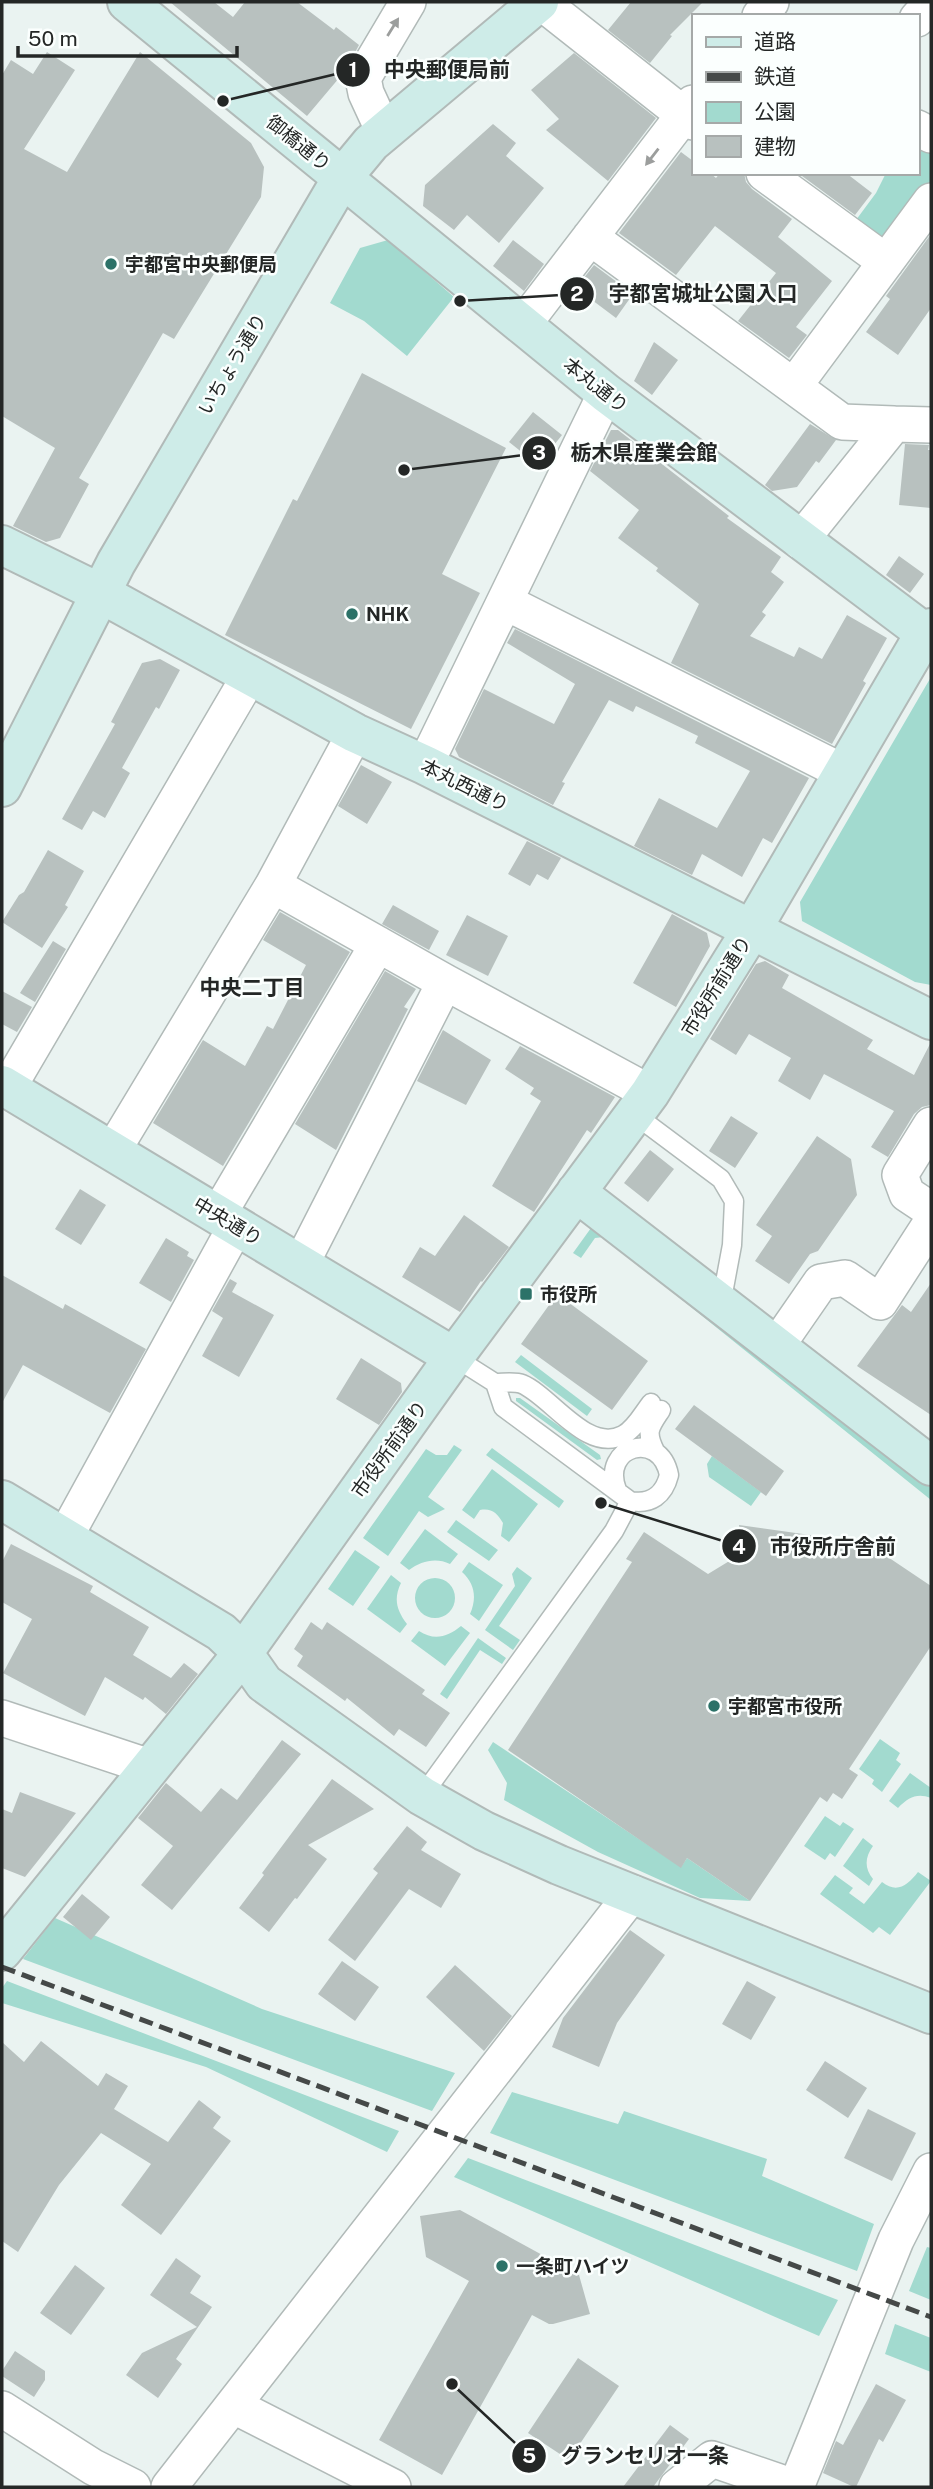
<svg xmlns="http://www.w3.org/2000/svg" width="933" height="2489" viewBox="0 0 933 2489" font-family="'Public Sans','Noto Sans JP',sans-serif">
  <style>
    .green { fill: #a2dacf }
    .building { fill: #b8c1bf }
    .lines { fill: none; stroke-linecap: round; stroke-linejoin: round }
    .lane-casing { stroke: #b1bab8; stroke-width: 21 }
    .street-casing { stroke: #b1bab8; stroke-width: 38 }
    .secondary-casing { stroke: #b1bab8; stroke-width: 42 }
    .lane { stroke: #fff; stroke-width: 18 }
    .street { stroke: #fff; stroke-width: 35 }
    .secondary { stroke: #ceece8; stroke-width: 38 }
    .rail { stroke: #454948; stroke-width: 5; stroke-dasharray: 14 7; stroke-linecap: butt }
    .oneway { fill: #9c9e9d }
    .poi-dot { fill: #2c7268; stroke: #fbfffe; stroke-width: 2.5 }
    .labels { text-anchor: middle; dominant-baseline: central; stroke-width: 5; stroke-linejoin: round; paint-order: stroke }
    .street-label { font-size: 19px; fill: #242726; stroke: #fbfffe }
    .poi-label { font-size: 19px; font-weight: bold; fill: #242726; stroke: #fbfffe; text-anchor: start }
    .neighbourhood-label { font-size: 21px; font-weight: bold; fill: #242726; stroke: #fbfffe }
    .leader { fill: none; stroke: #242726; stroke-width: 2.5 }
    .callout-dot { fill: #242726; stroke: #fbfffe; stroke-width: 2.5 }
    .mark-label { font-size: 21px; text-anchor: middle; font-weight: bold; fill: #fff }
    .callout-label { font-size: 21px; text-anchor: middle; font-weight: bold; fill: #242726; stroke: #fbfffe; stroke-width: 5; stroke-linejoin: round; paint-order: stroke }
  </style>
  <rect width="100%" height="100%" fill="#eaf3f1"/>
  <path class="green" d="M917 141 931 147V187L890 242 878 239 856 220 876 193 886 173H917Z
    M388 240 454 297 407 356 364 321 330 303 360 248Z
    M931 677V985L915 982 802 921 800 902Z
    M604 1226 931 1488V1500L604 1237 595 1238 581 1258 573 1253 591 1228Z
    M521 1355 592 1409 587 1416 515 1362Z
    M516 1398H520L600 1455 601 1459 597 1460 516 1401Z
    M454 1445 462 1450 428 1497 445 1509 428 1517 419 1511 388 1556 363 1538 426 1449 436 1455H447Z
    M492 1448 564 1501 559 1508 486 1455Z
    M712 1456 761 1492 751 1506 709 1477 707 1464Z
    M492 1469 538 1504 509 1542 501 1536 503 1523C497 1513 492 1508 480 1510L474 1519 462 1510Z
    M456 1520 498 1550 489 1561 447 1532Z
    M425 1529 458 1554 450 1564C436 1557 421 1561 409 1570L400 1563Z
    M355 1550 380 1567 353 1606 328 1589Z
    M469 1562 503 1585 479 1621 470 1614C477 1598 475 1584 462 1572Z
    M517 1567 532 1578 499 1626 520 1640 513 1650 485 1630 515 1586 512 1574Z
    M391 1575 401 1583C393 1599 397 1611 407 1624L400 1633 367 1609Z
    M415 1598a20 20 0 1 1 40 0a20 20 0 1 1-40 0Z
    M461 1626 470 1633 445 1666 411 1641 419 1631C434 1641 448 1637 461 1626Z
    M478 1638 506 1658 502 1664 480 1650 447 1699 440 1694Z
    M880 1739 900 1753 896 1760 901 1764 882 1792 872 1784 874 1780 859 1769Z
    M493 1742 681 1867 687 1858 750 1901 700 1898 598 1852 504 1800 507 1783 488 1750Z
    M910 1773 931 1788V1798C917 1793 909 1797 898 1808L889 1801Z
    M825 1816 840 1826 843 1822 854 1829 835 1857 830 1853 825 1860 804 1846Z
    M863 1838 873 1846C865 1857 864 1868 873 1879L869 1886 843 1866Z
    M918 1872 931 1881 890 1935 879 1927 873 1933 820 1894 835 1875 853 1888 849 1893 864 1904 882 1882C897 1894 908 1885 918 1872Z
    M55 1918 262 2009 455 2073 432 2111 23 1959Z
    M7 1981 399 2131 387 2152 206 2067 2 2003V1988Z
    M512 2092 618 2124 624 2111 767 2159 762 2176 874 2224 857 2271 490 2133Z
    M468 2158 838 2300 819 2336 454 2177Z
    M927 2247 931 2248V2300L909 2291Z
    M895 2324 931 2338V2372L885 2354Z"/>
  <path class="building" d="M170 2H214L233 17 245 2H297L334 30 336 27 359 45 345 71 307 116Z
    M631 2H703L670 35 672 36 650 63 608 30Z
    M47 52 75 70 24 149 67 172 140 52 251 143 264 167 261 197 174 339 163 333 79 478 89 484 60 538 46 542 13 526 55 448 2 416V75L11 60 33 74Z
    M574 53 656 118 608 181 546 130 559 119 531 90Z
    M493 124 516 143 506 156 544 188 499 243 467 215 454 230 423 206 425 185Z
    M681 152 693 161V173H710L716 178 720 173H744L746 182 752 189 792 219 778 237 832 281 796 327 807 335 789 358 738 321 776 273 715 226 676 275 619 233Z
    M798 173H846L872 193 855 215Z
    M931 234V308L898 355 866 332 890 299 886 296Z
    M513 240 544 264 524 291 493 266Z
    M594 265 633 294 616 318 576 288Z
    M654 342 678 360 652 395 634 381Z
    M362 373 506 448 442 574 480 593 411 729 225 635 293 499 297 501Z
    M533 412 562 435 538 465 509 442Z
    M810 424 836 440 819 463 816 461 797 487 772 491 765 485Z
    M611 430H618L729 516 727 518 781 557 771 572 784 582 762 612 766 615 750 636 794 657 799 647 822 659 847 615 887 638 863 681 866 683 832 744 671 663 699 604 656 571 658 568 618 538 639 510 590 471Z
    M905 444 929 445 928 450H931V508L899 505Z
    M899 556 924 574 910 593 886 575Z
    M515 629 809 778 772 843 763 838 742 877 702 854 692 875 634 846 659 798 717 828 750 771 695 743 698 736 636 706 633 712 609 700 562 782 565 783 553 805 459 757 455 749 484 689 554 724 575 684 507 643Z
    M160 659 180 670 159 709 156 707 122 768 130 773 105 818 93 811 82 830 62 819 115 724 111 722 142 663Z
    M361 765 392 782 367 824 338 806Z
    M527 841 561 858 548 880 537 874 530 886 508 874Z
    M48 850 84 871 65 905 68 907 42 948 2 922 19 895 24 892Z
    M393 905 439 931 429 950 382 924Z
    M280 912 350 952 223 1166 153 1123 203 1040 245 1066 267 1026 273 1029 306 965 263 940Z
    M672 914 707 933 710 946 676 1007 633 983Z
    M467 915 508 936 488 976 446 955Z
    M53 941 66 949 35 1002 20 993Z
    M765 961 789 975 782 988 873 1040 867 1049 914 1075 931 1042V1105L922 1107 914 1114 888 1157 871 1147 894 1111 824 1074 810 1100 778 1081 791 1058 749 1034 736 1055 710 1039 756 964Z
    M385 971 416 989 404 1007 408 1009 336 1150 295 1124Z
    M2 991 32 1007 17 1032 2 1024Z
    M443 1030 491 1060 466 1105 417 1081Z
    M520 1046 615 1097 591 1133 587 1130 534 1212 492 1186 541 1101 530 1094 534 1088 505 1069Z
    M731 1116 758 1133 735 1168 709 1151Z
    M817 1136 851 1159 857 1195 818 1251 810 1254 789 1284 755 1261 772 1236 756 1225Z
    M650 1150 674 1169 648 1202 624 1183Z
    M80 1189 106 1205 81 1245 55 1229Z
    M464 1215 509 1247 482 1282 481 1281 460 1312 402 1277 420 1247 435 1256Z
    M166 1238 189 1252 187 1256 194 1260 171 1302 139 1283Z
    M2 1275 63 1309 65 1304 146 1349 110 1413 23 1365 2 1403Z
    M230 1279 237 1283 232 1292 274 1315 239 1377 202 1356 223 1318 212 1311Z
    M931 1283V1415L857 1366 902 1305 911 1312Z
    M557 1294 648 1361 612 1410 521 1344Z
    M361 1358 401 1383 402 1392 379 1425 336 1399Z
    M694 1405 784 1471 766 1496 675 1429Z
    M739 1525 867 1543 931 1586V1646L849 1769 858 1775 842 1799 833 1793 827 1802 820 1797 750 1901 687 1858 681 1868 508 1750 632 1562 626 1559 644 1532 708 1574 731 1560 741 1545Z
    M11 1544 93 1586 90 1592 149 1627 133 1655 171 1678 184 1663 198 1674 166 1714 145 1697 143 1700 105 1677 85 1716 3 1673 32 1619 2 1602V1562Z
    M311 1622 322 1630 327 1622 425 1690 422 1694 450 1713 426 1747 399 1729 394 1736 347 1698 345 1701 297 1666 303 1656 294 1649Z
    M282 1740 301 1754 172 1910 141 1885 173 1846 138 1818 166 1783 201 1812 221 1788 237 1800Z
    M332 1779 374 1809 308 1845 327 1859 297 1899 295 1898 269 1932 239 1908 264 1875 262 1873Z
    M20 1792 76 1813 25 1877 2 1868V1809L12 1813Z
    M407 1826 427 1842 421 1850 461 1874 441 1908 409 1889 355 1961 328 1940 378 1873 373 1869Z
    M82 1894 110 1917 91 1940 63 1917Z
    M630 1930 665 1955 617 2023 599 2067 552 2047 563 2018Z
    M342 1961 379 1987 355 2021 318 1994Z
    M455 1965 512 2016 484 2051 426 1997Z
    M747 1981 776 1997 751 2040 722 2024Z
    M41 2041 98 2086 106 2073 128 2086 114 2109 168 2142 199 2100 221 2117 213 2128 231 2141 161 2235 121 2205 151 2164 101 2133 59 2185 18 2252 2 2241V2042L24 2062Z
    M825 2061 867 2088 848 2118 806 2090Z
    M868 2109 916 2133 892 2181 844 2158Z
    M460 2210 579 2275 590 2314 553 2324H549L532 2315 442 2475 379 2440 469 2281 426 2257 420 2216Z
    M176 2258 201 2276 190 2293 212 2307 176 2359 182 2364 158 2398 126 2375 142 2353 197 2327 150 2295Z
    M75 2265 105 2288 71 2335 40 2313Z
    M15 2351 45 2371V2380L34 2397 2 2376V2371Z
    M578 2358 619 2386 569 2460 528 2433Z
    M876 2384 906 2400 883 2442 879 2439 856 2487H854L823 2473 836 2441 843 2445Z
    M670 2425 689 2439 653 2487H623Z"/>
  <g class="lines">
    <g class="lane-casing">
      <path id="lane" d="M634 1114 721 1179 734 1201 732 1245 721 1304
        M454 1357 495 1383 503 1407 630 1501C651 1505 664 1495 669 1475 660 1429 600 1446 617 1490
        M495 1383C503 1383 515 1381 522 1384 551 1396 587 1454 623 1435 635 1429 643 1413 651 1403
        M655 1451C645 1431 650 1427 661 1410
        M422 1796 614 1531 630 1501"/>
    </g>
    <g class="street-casing">
      <path id="street" d="M541 2 693 122
        M760 16 771 2
        M917 19 931 3
        M917 128 931 135
        M384 132 366 93 363 78 408 2
        M764 173 886 262
        M590 237 842 422 894 424
        M522 326 693 103
        M794 386 931 201
        M800 541 894 424 931 425
        M505 602 843 772
        M425 765 606 393
        M273 885 445 982 650 1093
        M8 1088 250 675
        M931 1125 900 1175 907 1194 931 1210
        M112 1152 273 885 355 733
        M218 1215 378 944
        M300 1266 445 982
        M776 1347 821 1282 845 1278 880 1302 931 1223
        M65 1537 236 1226
        M2 1718 150 1767
        M234 2406 393 2487
        M2 2409 93 2467 133 2487
        M169 2487 633 1893
        M677 2487 712 2459 794 2487
        M796 2487 896 2240 931 2171"/>
    </g>
    <g class="secondary-casing">
      <path id="secondary" d="M127 2 606 393 925 633
        M2 545 100 593 355 733 425 765 931 1020
        M2 787 116 563 342 178 371 143 539 2
        M2 1085 454 1357
        M576 1192 931 1466
        M2 1500 221 1632 243 1653 264 1683 422 1796 484 1831 559 1865 931 2014
        M2 1951 243 1653 454 1357 650 1093 752 929 925 633 931 628"/>
    </g>
    <use href="#lane" class="lane"/>
    <use href="#street" class="street"/>
    <use href="#secondary" class="secondary"/>
    <path class="rail" d="M2 1967 931 2317"/>
  </g>
  <defs><path id="oneway-solid" d="M-6-.8H1V-3.2L6.5 0L1 3.2V.8H-6Z" transform="scale(1.75)"/></defs>
  <g class="oneway">
    <use href="#oneway-solid" transform="translate(393 27) rotate(-58)"/>
    <use href="#oneway-solid" transform="translate(652 157) rotate(128)"/>
  </g>
  <g class="poi-dot">
    <circle cx="111" cy="264" r="7"/>
    <circle cx="352" cy="614" r="7"/>
    <rect x="519" y="1287" width="14" height="14" rx="3.5"/>
    <circle cx="714" cy="1706" r="7"/>
    <circle cx="502" cy="2266" r="7"/>
  </g>
  <g class="labels">
    <g class="street-label">
      <text transform="translate(299 143) rotate(39)">御橋通り</text>
      <text transform="translate(232 364) rotate(-59)">いちょう通り</text>
      <text transform="translate(596 385) rotate(38)">本丸通り</text>
      <text transform="translate(465 785) rotate(26)">本丸西通り</text>
      <text transform="translate(716 986) rotate(-58)">市役所前通り</text>
      <text transform="translate(228 1221) rotate(31)">中央通り</text>
      <text transform="translate(389 1449) rotate(-54)">市役所前通り</text>
    </g>
    <g class="poi-label">
      <text x="125" y="264">宇都宮中央郵便局</text>
      <text x="366" y="614">NHK</text>
      <text x="540" y="1294">市役所</text>
      <text x="728" y="1706">宇都宮市役所</text>
      <text x="516" y="2266">一条町ハイツ</text>
    </g>
    <g class="neighbourhood-label">
      <text x="252" y="987">中央二丁目</text>
    </g>
  </g>
  <path class="leader" d="M223 101L353 70M460 301L577 294M404 470L539 453M601 1503L739 1546M452 2384L529 2456"/>
  <g class="callout-dot">
    <circle cx="223" cy="101" r="7"/>
    <circle cx="460" cy="301" r="7"/>
    <circle cx="404" cy="470" r="7"/>
    <circle cx="601" cy="1503" r="7"/>
    <circle cx="452" cy="2384" r="7"/>
    <circle cx="353" cy="70" r="18"/>
    <circle cx="577" cy="294" r="18"/>
    <circle cx="539" cy="453" r="18"/>
    <circle cx="739" cy="1546" r="18"/>
    <circle cx="529" cy="2456" r="18"/>
  </g>
  <g class="mark-label">
    <text x="353" y="77">1</text>
    <text x="577" y="301">2</text>
    <text x="539" y="460">3</text>
    <text x="739" y="1554">4</text>
    <text x="529" y="2463">5</text>
  </g>
  <g class="callout-label">
    <text x="447" y="77">中央郵便局前</text>
    <text x="703" y="301">宇都宮城址公園入口</text>
    <text x="644" y="460">栃木県産業会館</text>
    <text x="833" y="1554">市役所庁舎前</text>
    <text x="645" y="2463">グランセリオ一条</text>
  </g>
  <rect width="933" height="2489" fill="none" stroke="#242726" stroke-width="7"/>
  <rect x="692" y="14" width="228" height="161" fill="#fbfffe" stroke="#a5a9a8" stroke-width="2"/>
  <rect x="706" y="37" width="35" height="10" fill="#ceece8" stroke="#a5a9a8" stroke-width="2"/>
  <text x="754" y="49" font-size="21" fill="#242726">道路</text>
  <rect x="706" y="72" width="35" height="10" fill="#454948" stroke="#a5a9a8" stroke-width="2"/>
  <text x="754" y="84" font-size="21" fill="#242726">鉄道</text>
  <rect x="706" y="102" width="35" height="21" fill="#a2dacf" stroke="#a5a9a8" stroke-width="2"/>
  <text x="754" y="119" font-size="21" fill="#242726">公園</text>
  <rect x="706" y="136" width="35" height="21" fill="#b8c1bf" stroke="#a5a9a8" stroke-width="2"/>
  <text x="754" y="154" font-size="21" fill="#242726">建物</text>
  <path d="M18 46v10h219v-10" fill="none" stroke="#242726" stroke-width="3.5"/>
  <text x="28" y="46" font-size="21" fill="#242726" stroke="#fbfffe" stroke-width="5" paint-order="stroke">50 m</text>
</svg>
